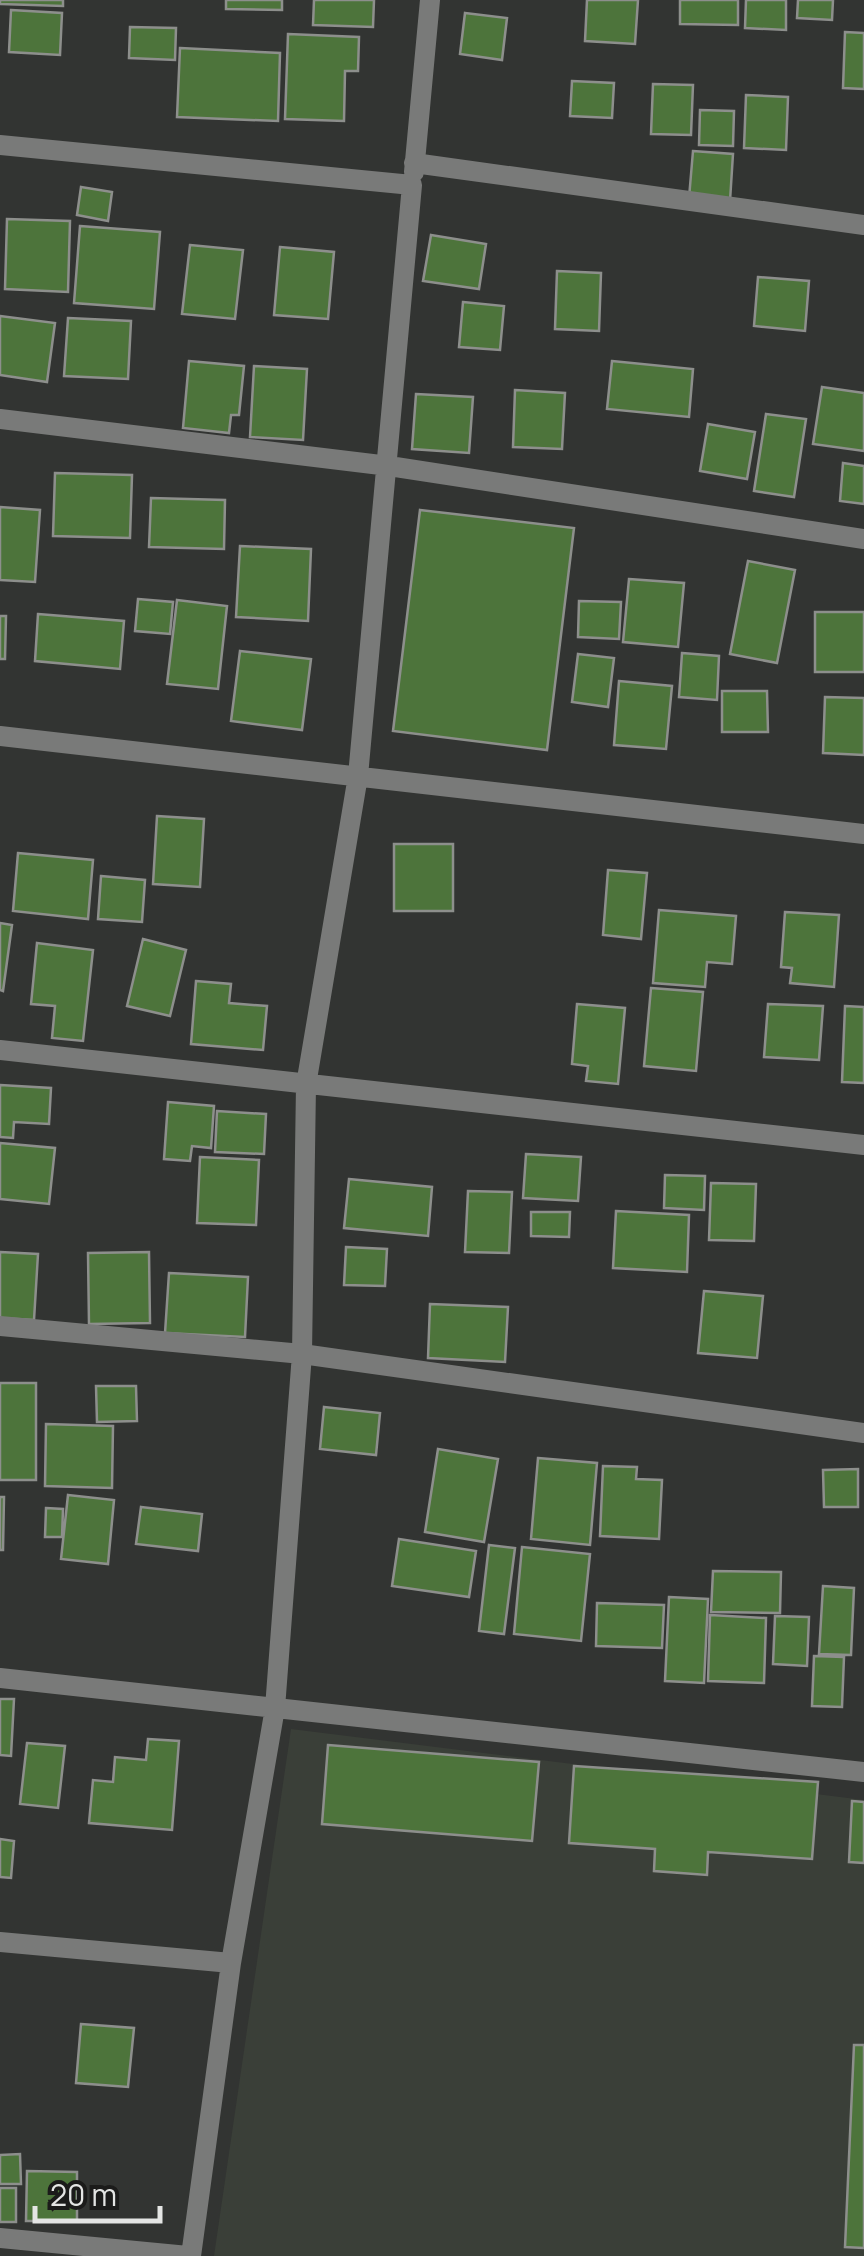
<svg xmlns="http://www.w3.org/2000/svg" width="864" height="2256" viewBox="0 0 864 2256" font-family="Manrope,sans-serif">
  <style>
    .built { fill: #3a3f38 }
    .building { fill: #4d743b; stroke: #8d8f8c; stroke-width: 2.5 }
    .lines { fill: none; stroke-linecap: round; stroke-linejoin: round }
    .street { stroke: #797a79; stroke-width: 20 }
  </style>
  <rect width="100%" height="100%" fill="#323432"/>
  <path class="built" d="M291 1729 864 1800V2256H214Z"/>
  <path class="building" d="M0 0H63V6L0 4Z
    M226 0H282V10L226 9Z
    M314 0H374L373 27 313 25Z
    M587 0H638L635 44 585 41Z
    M680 0H738V25L680 24Z
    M746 0H786V30L745 28Z
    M798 0H833L832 20 797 18Z
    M11 10 62 13 60 55 9 52Z
    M465 13 507 18 502 60 460 54Z
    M130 27 176 28 175 60 129 58Z
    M845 32 864 33V89L843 88Z
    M288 34 359 37 358 71H345L344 121 285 119Z
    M180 48 280 53 278 121 177 117Z
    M572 81 614 83 612 118 570 116Z
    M653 84 693 85 691 135 651 134Z
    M746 95 788 97 786 150 744 148Z
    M700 110 734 111 733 146 699 145Z
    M693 151 733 154 730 201 689 198Z
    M81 187 112 192 108 221 77 215Z
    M7 219 70 221 68 292 5 289Z
    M80 226 160 232 154 309 74 303Z
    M431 235 486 244 479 289 423 281Z
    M190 245 243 250 235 319 182 314Z
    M280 247 334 252 328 319 274 315Z
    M557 271 601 273 599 331 555 329Z
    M758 277 809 281 805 331 754 326Z
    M463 302 504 306 500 350 459 347Z
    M0 316 55 323 47 382 0 375Z
    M68 318 131 321 128 379 64 376Z
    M189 361 244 366 239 415H231L229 433 183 428Z
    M612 361 693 369 689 417 607 409Z
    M254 366 307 369 303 440 250 437Z
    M822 387 864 393V451L813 444Z
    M515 390 565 393 562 449 513 447Z
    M416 394 473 397 469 453 412 449Z
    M766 414 806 419 794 497 754 491Z
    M708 424 755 432 747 479 700 471Z
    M843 463 864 466V504L840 501Z
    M55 473 132 475 130 538 53 536Z
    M151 498 225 500 224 549 149 547Z
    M0 507 40 510 35 582 0 580Z
    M420 510 574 528 547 750 393 731Z
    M240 546 311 549 308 621 236 617Z
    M748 561 795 570 777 663 730 654Z
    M629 579 684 583 678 647 623 642Z
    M138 599 173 602 170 634 135 631Z
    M177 600 227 606 218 689 167 684Z
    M579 601 621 602 619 639 578 637Z
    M815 612H864V672H815Z
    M38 614 124 621 120 669 35 661Z
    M0 616H6L5 659H0Z
    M240 651 311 659 302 730 231 721Z
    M682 653 719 656 717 700 679 697Z
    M578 654 614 658 608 707 572 702Z
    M619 681 672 686 666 749 614 745Z
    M722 691H767L768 732H722Z
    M825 697 864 698V755L823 753Z
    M157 816 204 819 200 887 153 884Z
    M394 844H453V911H394Z
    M18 853 93 860 88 919 13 911Z
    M608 870 647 873 641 939 603 935Z
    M101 876 145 880 142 922 98 919Z
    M659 910 736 916 732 964 707 962 705 987 653 983Z
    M785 912 839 915 834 987 790 983 792 968 781 967Z
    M0 923 12 925 3 991 0 990Z
    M143 939 186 950 170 1016 127 1006Z
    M37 943 93 950 83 1041 52 1038 55 1006 31 1004Z
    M196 981 231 984 229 1003 267 1006 263 1050 191 1044Z
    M651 988 703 992 696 1071 644 1066Z
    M577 1004 625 1008 618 1084 586 1081 588 1066 572 1064Z
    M768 1004 823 1006 819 1060 764 1057Z
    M845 1006 864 1007V1083L842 1082Z
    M0 1085 51 1088 49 1124 14 1122 13 1138 0 1137Z
    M168 1102 214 1106 211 1148 192 1146 190 1161 164 1159Z
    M217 1111 266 1114 264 1154 215 1152Z
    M0 1143 55 1148 49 1204 0 1199Z
    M526 1154 581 1157 578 1201 523 1198Z
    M200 1157 259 1160 256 1225 197 1223Z
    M665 1175 705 1176 704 1210 664 1208Z
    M349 1179 432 1187 428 1236 344 1228Z
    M711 1183 756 1184 754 1241 709 1240Z
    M468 1191 512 1192 509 1253 465 1252Z
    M616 1211 689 1215 687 1272 613 1268Z
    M531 1212H570L569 1237 531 1236Z
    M346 1247 387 1249 385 1286 344 1285Z
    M0 1252 38 1254 34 1320 0 1318Z
    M149 1252 150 1323 89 1324 88 1253Z
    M169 1273 248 1277 245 1337 165 1333Z
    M704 1291 763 1296 757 1358 698 1353Z
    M430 1304 508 1307 505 1362 428 1358Z
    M0 1383H36V1480H0Z
    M96 1386H136L137 1421 97 1422Z
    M324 1407 380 1413 376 1455 320 1449Z
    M46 1424 113 1426 112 1488 45 1486Z
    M438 1449 498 1459 484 1542 425 1532Z
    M538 1458 597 1463 590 1545 531 1539Z
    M603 1466 637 1467 636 1479 662 1480 659 1539 600 1536Z
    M858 1469V1507H824L823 1470Z
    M68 1495 114 1500 108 1564 61 1559Z
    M0 1497H4L3 1550H0Z
    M141 1507 202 1514 198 1551 136 1544Z
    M46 1508 63 1509 62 1537H45Z
    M399 1539 476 1551 469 1597 392 1586Z
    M489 1545 515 1548 504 1634 479 1631Z
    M522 1547 590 1554 581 1641 514 1634Z
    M713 1571 781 1572 780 1613 711 1612Z
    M823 1586 854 1588 851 1655 819 1654Z
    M669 1597 708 1599 704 1683 665 1681Z
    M597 1603 664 1605 662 1648 596 1646Z
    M710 1615 766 1618 764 1683 708 1681Z
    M775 1616 809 1617 807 1666 773 1664Z
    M814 1656 844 1657 842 1707 812 1706Z
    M0 1699H14L11 1756 0 1755Z
    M148 1739 179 1741 172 1830 89 1823 93 1780 113 1782 115 1757 146 1760Z
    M27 1743 65 1746 58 1808 20 1804Z
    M328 1745 539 1762 532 1841 322 1824Z
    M574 1766 818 1782 812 1859 708 1852 707 1875 654 1871 655 1849 569 1843Z
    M852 1801 864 1802V1863L849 1862Z
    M0 1839 14 1841 11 1878 0 1877Z
    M81 2024 134 2028 128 2087 76 2083Z
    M854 2045H864V2248L845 2247Z
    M20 2154 21 2184H0V2155Z
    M27 2171 77 2172V2221H26Z
    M0 2188H16V2222H0Z"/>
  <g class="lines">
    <path class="street" d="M0 145 412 185 358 776 306 1085 302 1354 275 1708 231 1963 191 2256
      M414 163 864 225
      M414 172 430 0
      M0 419 389 466 864 539
      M0 736 864 834
      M0 1050 864 1145
      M0 1326 302 1354 864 1433
      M0 1678 864 1772
      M0 1942 231 1963
      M0 2238 188 2256"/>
  </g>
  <path d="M35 2206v15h125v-15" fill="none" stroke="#e4e5e4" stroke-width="5"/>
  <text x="50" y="2206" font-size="30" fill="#e4e5e4" stroke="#1b1b1a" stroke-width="8" paint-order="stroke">20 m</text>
</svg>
